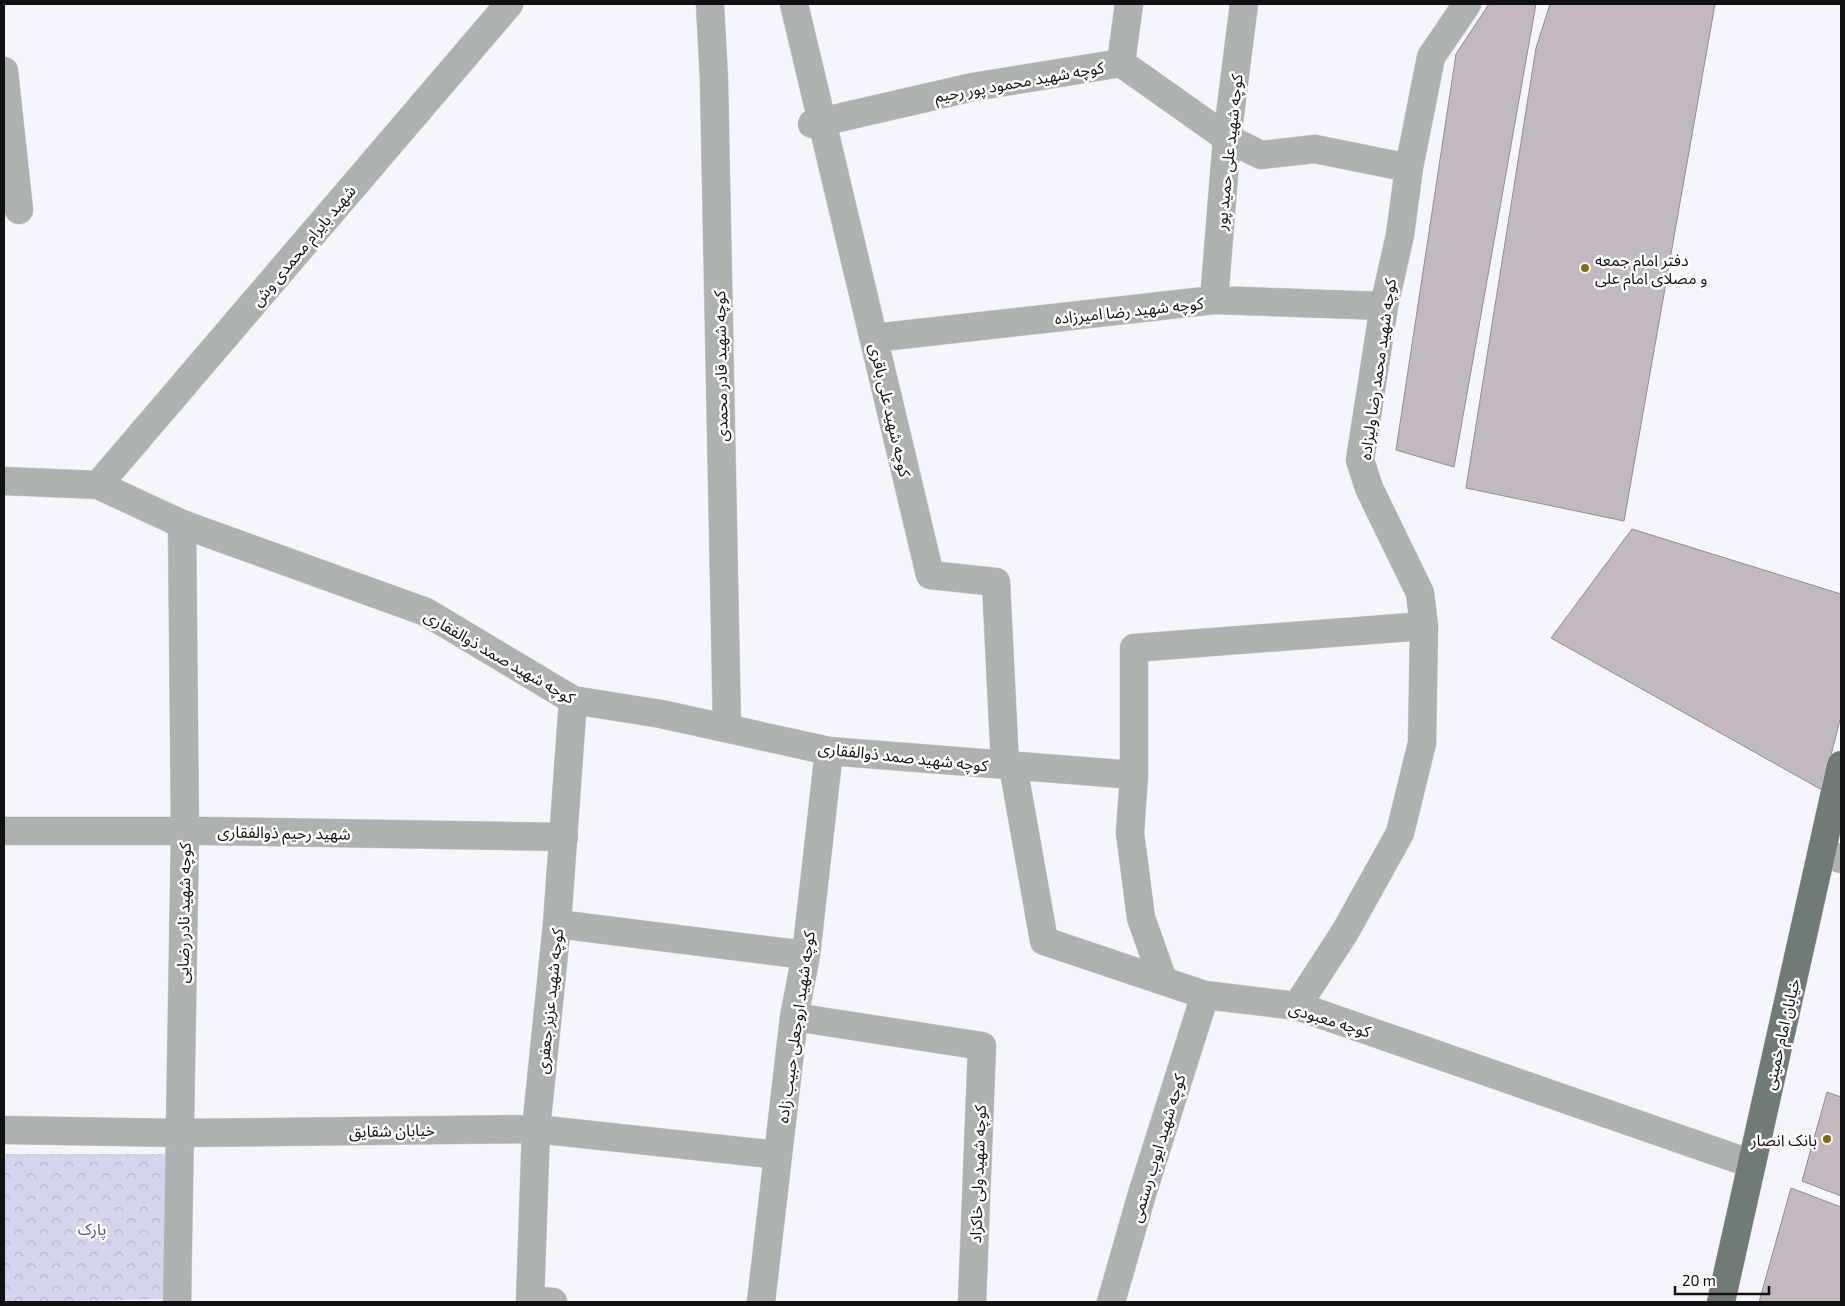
<svg xmlns="http://www.w3.org/2000/svg" width="1845" height="1306" viewBox="0 0 1845 1306" font-family="'Exo 2','Noto Sans Arabic',sans-serif">
  <style>
    .park { fill: url(#park-crowns) }
    .building { fill: #c2b9c0; stroke: #958b92 }
    .lines { fill: none; stroke-linecap: round; stroke-linejoin: round }
    .minor-casing { stroke: #d1d1d9; stroke-width: 29 }
    .major-casing { stroke: #d1d1d9; stroke-width: 29 }
    .minor { stroke: #adb2b0; stroke-width: 28 }
    .major { stroke: #707a76; stroke-width: 28 }
    .poi-dot { fill: #8b6807; stroke: #fff; stroke-width: 2 }
    .labels { text-anchor: middle; dominant-baseline: central; stroke-width: 5; stroke-linejoin: round; paint-order: stroke }
    .street-label { font-size: 16px; fill: #111114; stroke: #fff }
    .poi-label { font-size: 16px; fill: #111114; stroke: #fff; text-anchor: start }
    .park-label { font-size: 16px; fill: #53517f; stroke: #fff }
  </style>
  <defs>
    <pattern id="park-crowns" width="20" height="18" patternUnits="userSpaceOnUse" patternTransform="scale(1.25)"><rect width="20" height="18" fill="#d4d4ed"/><path d="M2 6a3 3 0 1 1 6 0M12 15a3 3 0 1 1 6 0" fill="none" stroke="#b5b5ca"/></pattern>
  </defs>
  <rect width="100%" height="100%" fill="#f5f5fe"/>
  <path class="park" d="M4 1154H180L177 1299 4 1302Z"/>
  <path class="building" d="M1489 4H1536L1454 467 1396 450 1456 54Z
    M1550 4H1715L1624 521 1466 488 1536 48Z
    M1632 529 1841 594V716L1822 790 1551 638Z
    M1827 1092 1841 1097V1196L1802 1181Z
    M1791 1188 1841 1207V1302H1759Z"/>
  <g class="lines">
    <g class="minor-casing">
      <path id="minor" d="M710 4 714 80 727 728
        M794 4 930 575 996 582 1005 765
        M1121 63 1129 4
        M4 71 19 210
        M812 124 973 87 1121 63 1227 138 1261 155 1315 149 1409 168
        M1214 300 1227 138 1244 4
        M874 338 1214 300 1384 306
        M4 481 98 485 182 524 426 612 573 700 661 714 829 751 1134 775
        M98 485 509 4
        M1013 766 1044 941 1205 995 1297 1006 1752 1164
        M4 831H206L564 837
        M1822 852 1841 859
        M557 924 806 955
        M1163 980 1141 918 1130 833 1134 775V648L1424 626
        M1297 1006 1345 932 1400 833 1422 743 1424 626 1420 593 1369 488 1360 460 1384 306 1400 235 1409 168 1431 57 1467 4
        M794 1017 982 1046 972 1302
        M4 1130 180 1133 536 1129 778 1155
        M530 1300 553 1302
        M177 1302 185 831 182 524
        M530 1302 536 1129 557 924 573 700
        M761 1302 794 1017 806 955 829 751
        M1111 1302 1142 1194 1205 995"/>
    </g>
    <g class="major-casing">
      <path id="major" d="M1721 1302 1841 765"/>
    </g>
    <use href="#minor" class="minor"/>
    <use href="#major" class="major"/>
  </g>
  <g class="poi-dot">
    <circle cx="1585" cy="268" r="5"/>
    <circle cx="1827" cy="1139" r="5"/>
  </g>
  <g class="labels">
    <g class="street-label">
      <text transform="translate(1019 81) rotate(-10)">کوچه شهید محمود پور رحیم</text>
      <text transform="translate(1228 152) rotate(-84)">کوچه شهید علی حمید پور</text>
      <text transform="translate(303 245) rotate(-50)">شهید بایرام محمدی وش</text>
      <text transform="translate(1129 310) rotate(-6)">کوچه شهید رضا امیرزاده</text>
      <text transform="translate(720 366) rotate(-91)">کوچه شهید قادر محمدی</text>
      <text transform="translate(1377 369) rotate(-82)">کوچه شهید محمد رضا ولیزاده</text>
      <text transform="translate(891 410) rotate(77)">کوچه شهید علی باقری</text>
      <text transform="translate(500 656) rotate(30)">کوچه شهید صمد ذوالفقاری</text>
      <text transform="translate(903 756) rotate(6)">کوچه شهید صمد ذوالفقاری</text>
      <text transform="translate(284 832) rotate(1)">شهید رحیم ذوالفقاری</text>
      <text transform="translate(183 913) rotate(-89)">کوچه شهید نادر رضایی</text>
      <text transform="translate(549 1001) rotate(-84)">کوچه شهید عزیز جعفری</text>
      <text transform="translate(1330 1019) rotate(17)">کوچه معبودی</text>
      <text transform="translate(795 1027) rotate(-82)">کوچه شهید اروجعلی حبیب زاده</text>
      <text transform="translate(1781 1034) rotate(-77)">خیابان امام خمینی</text>
      <text transform="translate(392 1130) rotate(-1)">خیابان شقایق</text>
      <text transform="translate(1157 1148) rotate(-73)">کوچه شهید ایوب رستمی</text>
      <text transform="translate(977 1174) rotate(-88)">کوچه شهید ولی خاکزاد</text>
    </g>
    <g class="poi-label">
      <text x="1595" y="259">دفتر امام جمعه<tspan x="1595" dy="18">و مصلای امام علی</tspan></text>
      <text x="1817" y="1139" text-anchor="end">بانک انصار</text>
    </g>
    <g class="park-label">
      <text x="92" y="1228">پارک</text>
    </g>
  </g>
  <rect width="1845" height="1306" fill="none" stroke="#111114" stroke-width="10"/>
  <path d="M1675 1286v8h94v-8" fill="none" stroke="#111114" stroke-width="2.5"/>
  <text x="1682" y="1286" font-size="15" fill="#111114" stroke="#ffffff" stroke-width="4" paint-order="stroke">20 m</text>
</svg>
